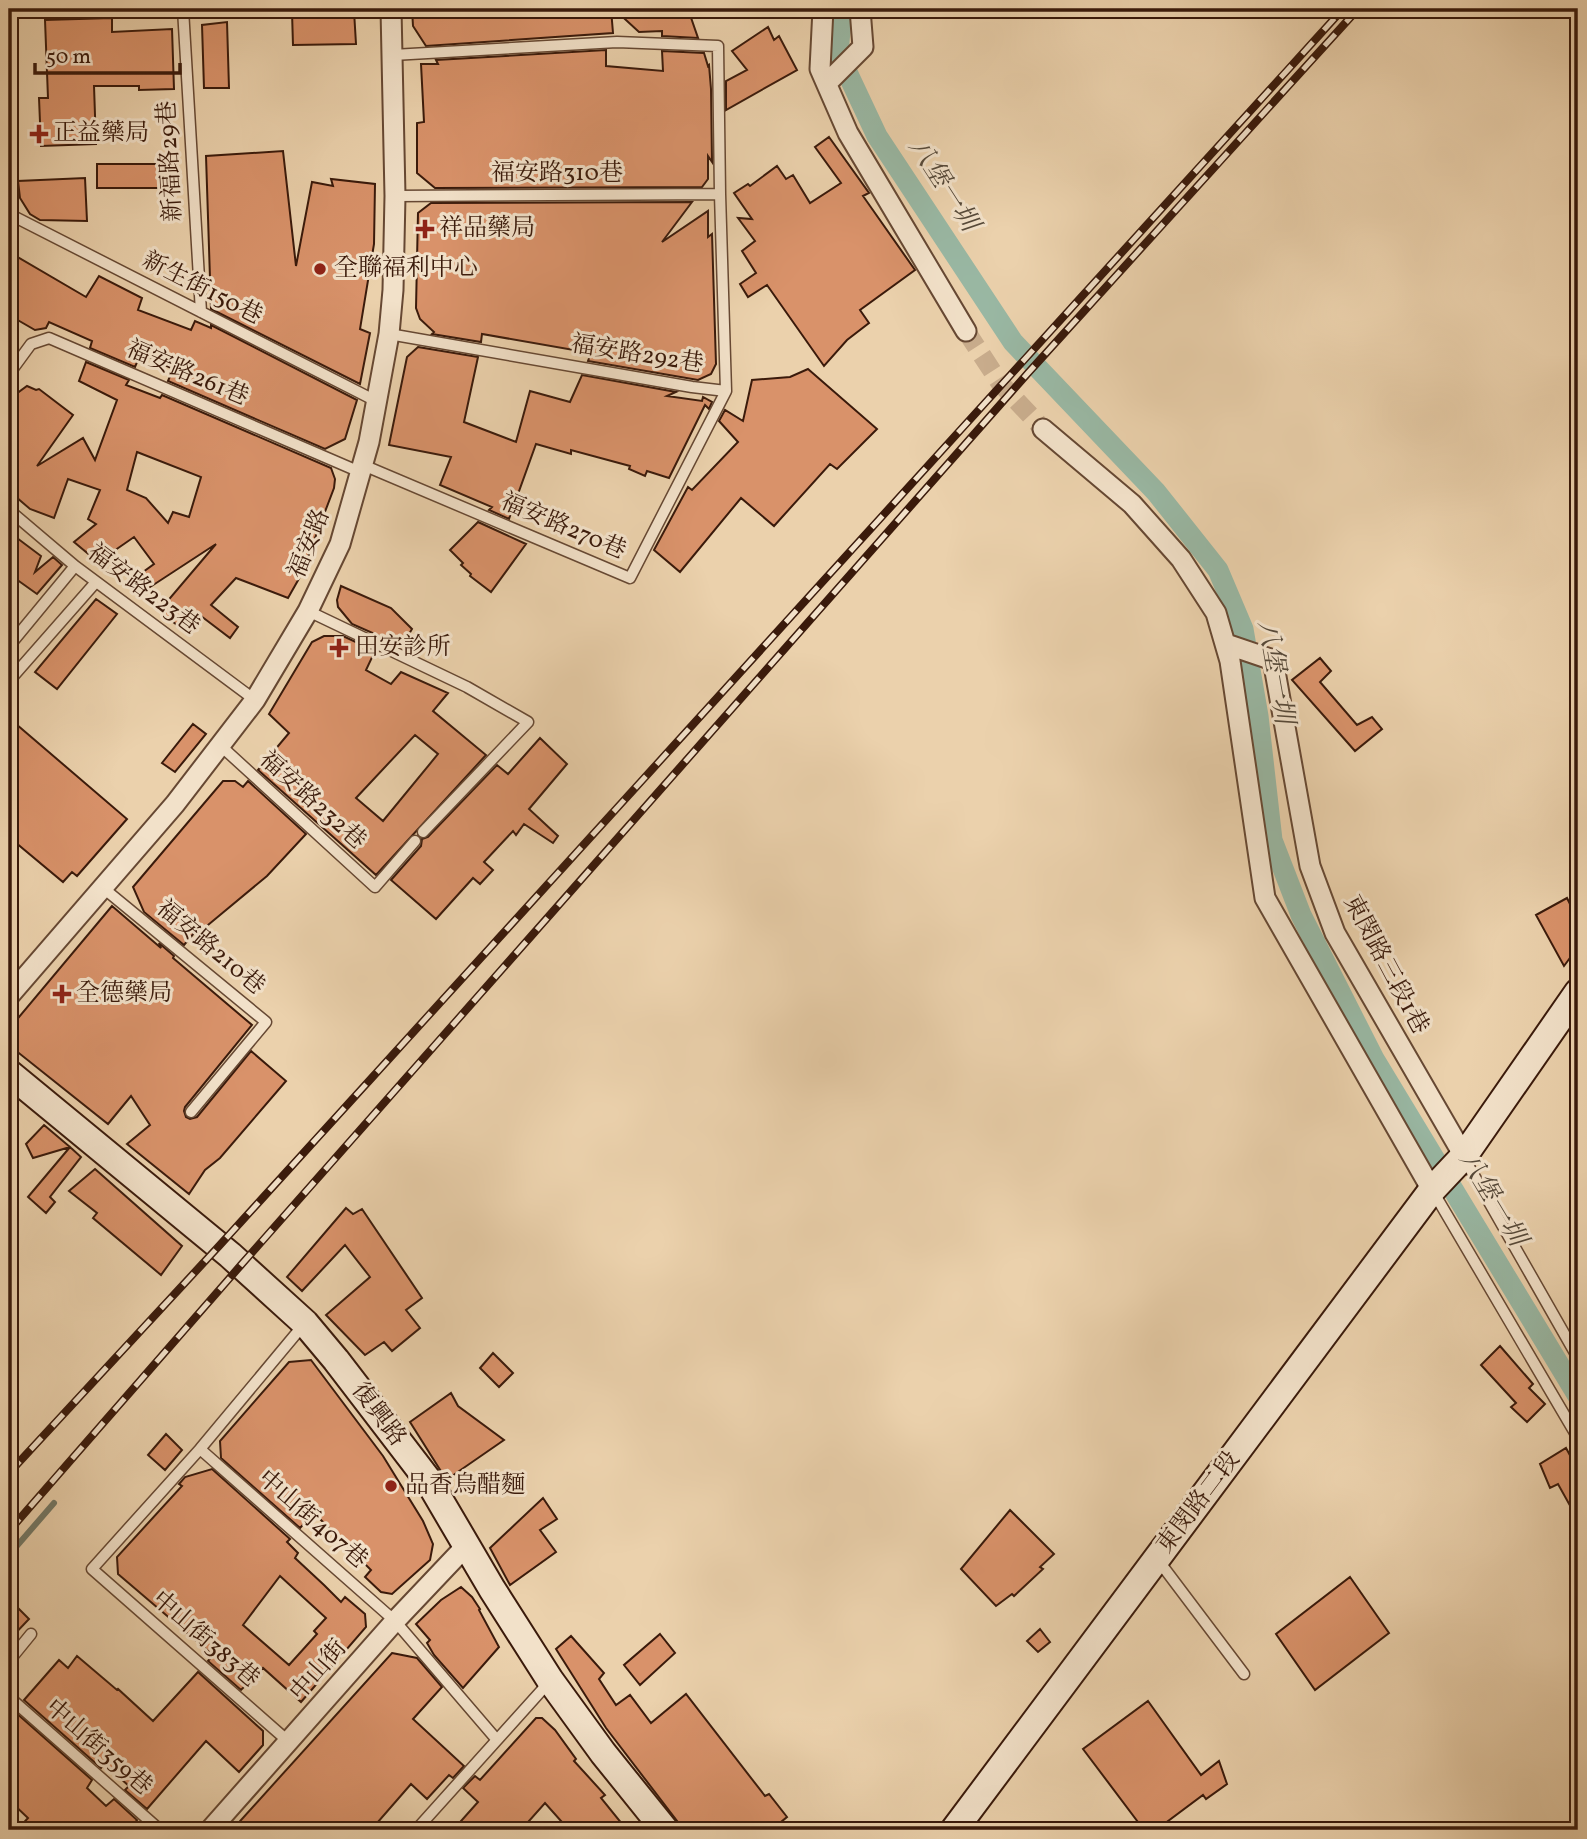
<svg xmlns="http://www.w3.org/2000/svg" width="1587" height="1839" viewBox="0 0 1587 1839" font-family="Vollkorn,'Noto Serif TC',serif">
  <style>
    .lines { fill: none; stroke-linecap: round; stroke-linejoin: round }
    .stream { stroke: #737967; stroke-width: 6 }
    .canal { stroke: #99b8a4; stroke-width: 21 }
    .building { fill: #d9926a; stroke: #3a1a0b; stroke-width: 2; fill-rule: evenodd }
    .street-tunnel { stroke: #c8ac8c; stroke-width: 19; stroke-dasharray: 19 10; stroke-linecap: butt }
    .lane-casing { stroke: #664833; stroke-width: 13 }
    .street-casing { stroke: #664833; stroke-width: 23 }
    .secondary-casing { stroke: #3a1a0b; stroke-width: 30 }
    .lane { stroke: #f2e1c9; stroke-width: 10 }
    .street { stroke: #f2e1c9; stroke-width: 19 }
    .secondary { stroke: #f2e1c9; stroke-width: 26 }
    .rail-casing { stroke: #3a1a0b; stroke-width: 8 }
    .rail { stroke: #f2e1c9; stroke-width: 5; stroke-dasharray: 16; stroke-linecap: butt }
    .poi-dot { fill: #8f2418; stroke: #f2e1c9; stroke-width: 2.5 }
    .labels { text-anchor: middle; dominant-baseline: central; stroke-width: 6; stroke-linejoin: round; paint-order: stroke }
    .poi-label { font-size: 24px; fill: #3a1a0b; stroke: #f2e1c9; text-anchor: start }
    .street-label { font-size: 24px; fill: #3a1a0b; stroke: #f2e1c9 }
    .water-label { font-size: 26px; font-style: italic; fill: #564939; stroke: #f2e1c9 }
  </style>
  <rect width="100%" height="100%" fill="#ebd1ac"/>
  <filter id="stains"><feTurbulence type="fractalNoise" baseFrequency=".00286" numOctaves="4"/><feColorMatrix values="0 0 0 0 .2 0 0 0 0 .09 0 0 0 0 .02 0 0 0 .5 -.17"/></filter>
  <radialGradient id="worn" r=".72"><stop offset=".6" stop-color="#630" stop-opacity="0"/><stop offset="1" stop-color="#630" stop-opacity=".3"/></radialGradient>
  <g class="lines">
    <path class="stream" d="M9 1555 54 1503"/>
    <path class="canal" d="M842 9 838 53 877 136 1013 342 1156 492 1218 570 1243 629 1258 716 1272 840 1301 915 1374 1059 1578 1396"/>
  </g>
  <path class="building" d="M412 9H611L613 33 426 46 413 26Z
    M614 9H688L698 38 662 36V31L639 32Z
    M354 11 356 44 293 45 292 12Z
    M112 18V32L172 29 174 89 139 90V86H94L96 144 41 146 39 98H48L45 20Z
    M227 22 229 88H204L202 25Z
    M768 27 774 40 779 36 797 70 726 110V81L747 70 732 51Z
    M606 50V66L663 71 662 51 704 53 708 66 709 65 711 89 712 162 708 156V179L702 187 435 188 417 173V123L424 122 421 64H438L436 60Z
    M829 137 869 193 863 196 915 270 860 310 869 323 847 340 824 366 767 285 748 297 740 284 756 273 742 251 755 241 738 218 752 219 734 193 748 184 750 186 777 166 786 179 793 175 810 203 841 183 815 147Z
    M283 151 296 266 312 182 333 186 331 179 375 184 374 244 360 329 370 333 360 384 211 309 206 156Z
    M97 164H176V188H97Z
    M85 178 87 221 40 220 30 214 20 198 18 181Z
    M692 202 662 242 708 211V237L712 234 716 364 711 374 698 380 588 361 591 353 482 334 481 342 432 334 434 332 420 319 416 308 418 213 431 203Z
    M9 252 86 297 99 276 142 298 138 310 191 330 195 321 211 328V325L357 400 345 439 325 449 168 381 173 369 141 353 135 367 90 348 92 341 49 322 46 328 35 330 9 315Z
    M418 347 478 357 464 422 516 442 530 391 570 402 582 375 676 392 667 396 702 401 703 397 712 402 709 409 705 405 669 478 647 471 645 476 629 469 630 466 571 450V454L536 444 509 519 489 510 492 507 440 485 451 457 389 445 407 357Z
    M86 362 129 380 126 385 160 398 162 395 331 468 335 479 334 488 301 575 288 598 236 578 211 605 238 627 230 638 201 616 186 632 159 611 216 544 141 593 132 580 154 564 134 537 98 562 74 542 96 524 88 519 100 490 68 479 54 518 30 509 16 497 11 503H9V402L12 397 27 386 36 390 39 389 73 415 37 466 83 438 95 460 117 400 79 381ZM137 452 201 477 189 517 173 512 168 523 146 498 127 490Z
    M808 369 877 429 837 469 830 464 774 526 741 498 680 572 654 550 688 487 692 490 738 442 719 421 725 410 743 421 752 380 790 377Z
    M478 522 526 544 491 592 470 576 471 574 461 565 463 563 450 550Z
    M9 532 41 556 35 572 53 557 62 565 37 594 9 574Z
    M341 586 391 608 412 629 402 646 352 624 338 607 337 600Z
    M96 599 117 614 57 689 35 672Z
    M324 636H343L375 651 366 670 391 684 401 672 448 693 433 711 486 755 376 875 258 770 289 733 269 714 312 642ZM415 735 438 754 383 821 356 798Z
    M1320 658 1331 671 1320 682 1357 725 1372 717 1382 729 1355 751 1292 680Z
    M9 718 127 819 77 876 72 872 63 882 9 837Z
    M193 724 206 734 175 772 162 763Z
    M540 738 567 764 529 809 558 836 553 843 524 824 516 835 513 831 484 862 493 870 480 884 473 878 436 919 391 880 421 846 422 839 428 837 497 765 508 774Z
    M223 781H235L243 787 248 781 306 834 267 876 202 930 200 926 184 945 144 912 133 887Z
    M1567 898 1570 904 1578 899V947L1564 966 1536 915Z
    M112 906 161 948 159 943 174 956 173 958 252 1025 185 1107 184 1111 186 1117 190 1119 197 1117 251 1051 286 1081 220 1158 205 1170 189 1194 127 1144 150 1125 131 1096 108 1124 15 1050 9 1034 14 1023Z
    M44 1125 70 1147 33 1158 26 1144Z
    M70 1147 81 1157 50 1197 55 1202 46 1213 28 1197Z
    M95 1169 182 1246 161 1275 93 1218 97 1213 69 1191Z
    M346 1208 353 1214 362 1209 422 1298 406 1310 420 1328 392 1351 384 1342 365 1355 326 1315 370 1277 345 1245 302 1291 287 1277Z
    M1500 1346 1533 1384 1529 1388 1545 1404 1527 1422 1511 1407 1516 1403 1481 1365Z
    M493 1353 513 1373 499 1387 480 1368Z
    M311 1360 383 1456 423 1521 433 1544 430 1560 392 1594 381 1592 365 1577 371 1570 314 1513 300 1528 221 1458 220 1441 289 1362Z
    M451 1393 458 1406 504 1440 452 1476 449 1472 444 1476 410 1422Z
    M166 1434 182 1450 165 1470 148 1455Z
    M1566 1448 1578 1470V1520L1558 1484 1550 1488 1540 1464Z
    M212 1469 290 1539 287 1542 298 1553 295 1558 324 1585 341 1602 345 1597 365 1614 366 1627 301 1702 263 1668 241 1690 208 1661 213 1655 118 1574 117 1557 182 1486 179 1484 185 1477ZM280 1576 326 1618 314 1631 317 1634 289 1665 243 1625Z
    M543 1498 557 1519 540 1530 556 1552 510 1585 490 1548Z
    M1010 1510 1054 1554 1040 1567 1043 1569 1014 1596 1012 1594 996 1606 961 1569Z
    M1350 1577 1389 1633 1315 1690 1276 1634Z
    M461 1587 472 1597 480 1609 479 1610 499 1647 463 1688 434 1655 427 1643 430 1640 416 1624 441 1600Z
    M16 1606 29 1619 9 1640V1614Z
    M1040 1629 1050 1642 1038 1652 1027 1641Z
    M660 1634 675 1653 640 1685 624 1665Z
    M571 1636 604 1673 599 1679 616 1705 630 1695 651 1723 686 1694 765 1796 769 1794 787 1817 781 1822 787 1830H684L606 1728 556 1649Z
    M392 1653 417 1658 442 1687 413 1719 464 1766 453 1778 449 1775 427 1799 411 1784 371 1830H232Z
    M77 1656 117 1690 118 1689 153 1721 198 1672 263 1731V1745L239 1772 206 1741 147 1809 125 1790 129 1786 104 1764 101 1768 24 1700 59 1660 68 1668Z
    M1148 1701 1201 1775 1219 1761 1227 1784 1206 1799 1203 1795 1156 1830H1144L1083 1749Z
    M14 1711 92 1780 87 1788 106 1806 114 1799 137 1820 129 1830H17L28 1818 9 1800V1718Z
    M536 1718H542L555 1730 576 1759 574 1761 605 1795 601 1798 627 1830H569L545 1803 521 1830H453L478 1802 463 1788 475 1776 480 1780Z"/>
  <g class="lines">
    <path class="street-tunnel" d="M966 331 1000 383 1043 429"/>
    <g class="lane-casing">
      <path id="lane" d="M183 9 201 312
        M395 196 720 194
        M9 214 376 401
        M389 334 692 387 726 391 720 194 718 46 617 42 393 55
        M9 374 31 344 49 338 360 472
        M363 465 630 578 726 391
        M9 510 75 566 255 700
        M308 611 467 687 528 722 423 832
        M9 646 75 566
        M9 681 96 582
        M221 746 375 887 415 841
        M102 887 266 1022 191 1112
        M1464 1158 1578 1358
        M1434 1193 1578 1438
        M200 1449 395 1621 497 1740
        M1158 1560 1244 1674
        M9 1661 31 1634
        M9 1697 160 1830
        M289 1742 92 1569 200 1449 305 1323
        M416 1830 550 1681"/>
    </g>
    <g class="street-casing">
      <path id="street" d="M823 9 820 69 848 133 966 331
        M828 82 863 47 860 9
        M1043 429 1132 504 1181 559 1216 613 1230 661 1265 898 1432 1190
        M1226 644 1273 660 1310 866 1335 933 1464 1156
        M9 996 175 804 255 700 308 611 340 544 369 442 389 334 393 290 395 196 391 9
        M210 1830 395 1621 466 1546"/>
    </g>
    <g class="secondary-casing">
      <path id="secondary" d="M9 1073 230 1255 305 1323 336 1360 428 1480 492 1589 550 1680 603 1753 665 1830
        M954 1830 1432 1190 1464 1156 1578 992"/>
    </g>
    <use href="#lane" class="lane"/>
    <use href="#street" class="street"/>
    <use href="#secondary" class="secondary"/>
    <g class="rail-casing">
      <path id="rail" d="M9 1473 219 1246 1343 9
        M9 1531 241 1265 1028 373 1358 9"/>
    </g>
    <use href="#rail" class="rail"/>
  </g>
  <g class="poi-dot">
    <path d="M35.5 123.5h7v7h7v7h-7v7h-7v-7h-7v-7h7z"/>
    <path d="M421.5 218.5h7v7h7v7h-7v7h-7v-7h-7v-7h7z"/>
    <circle cx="320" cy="269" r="7"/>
    <path d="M335.5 637.5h7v7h7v7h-7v7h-7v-7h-7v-7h7z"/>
    <path d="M58.5 983.5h7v7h7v7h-7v7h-7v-7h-7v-7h7z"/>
    <circle cx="391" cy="1486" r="7"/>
  </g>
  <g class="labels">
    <g class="poi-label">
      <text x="53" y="134">正益藥局</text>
      <text x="439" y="229">祥品藥局</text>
      <text x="334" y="269">全聯福利中心</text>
      <text x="355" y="648">田安診所</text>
      <text x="76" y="994">全德藥局</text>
      <text x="405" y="1486">品香烏醋麵</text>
    </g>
    <g class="street-label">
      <text transform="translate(171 161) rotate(-93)">新福路29巷</text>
      <text x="557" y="174">福安路310巷</text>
      <text transform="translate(202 289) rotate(27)">新生街150巷</text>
      <text transform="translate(637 355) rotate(9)">福安路292巷</text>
      <text transform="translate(187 374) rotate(23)">福安路261巷</text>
      <text transform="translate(563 527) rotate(23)">福安路270巷</text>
      <text transform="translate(310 544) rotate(-68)">福安路</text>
      <text transform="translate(143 590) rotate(37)">福安路223巷</text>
      <text transform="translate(312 801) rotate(42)">福安路232巷</text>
      <text transform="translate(210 948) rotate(40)">福安路210巷</text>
      <text transform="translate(1385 965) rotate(62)">東閔路三段1巷</text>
      <text transform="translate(378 1415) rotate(53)">復興路</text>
      <text transform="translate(1199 1503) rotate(-53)">東閔路二段</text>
      <text transform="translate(312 1520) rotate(41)">中山街407巷</text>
      <text transform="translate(205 1640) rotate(41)">中山街383巷</text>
      <text transform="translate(319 1671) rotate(-49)">中山街</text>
      <text transform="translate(98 1748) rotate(41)">中山街359巷</text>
    </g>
    <g class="water-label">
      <text transform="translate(943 185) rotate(57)">八堡一圳</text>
      <text transform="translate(1275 672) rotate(80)">八堡一圳</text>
      <text transform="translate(1492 1199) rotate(59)">八堡一圳</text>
    </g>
  </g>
  <rect width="1587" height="1839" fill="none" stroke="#ebd1ac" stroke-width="35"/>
  <rect x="10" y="10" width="1566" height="1818" fill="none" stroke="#3a1a0b" stroke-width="3.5"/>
  <rect x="18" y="18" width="1552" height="1804" fill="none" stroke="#3a1a0b" stroke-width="2"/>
  <path d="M35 63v10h145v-10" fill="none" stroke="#3a1a0b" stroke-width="3.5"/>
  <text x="46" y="63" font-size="21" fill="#3a1a0b" stroke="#f2e1c9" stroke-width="5" paint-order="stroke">50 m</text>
  <rect width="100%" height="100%" filter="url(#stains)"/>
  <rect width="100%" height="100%" fill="url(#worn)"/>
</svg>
